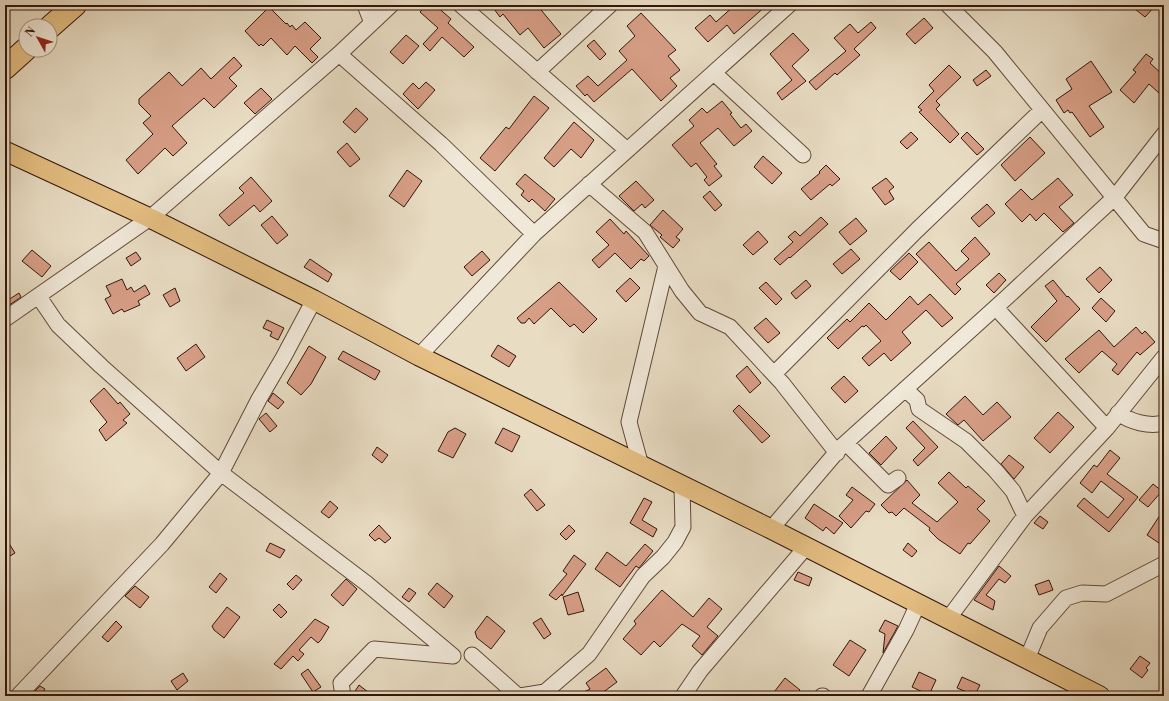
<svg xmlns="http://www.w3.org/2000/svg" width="1169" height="701" viewBox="0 0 1169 701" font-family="'Libre Bodoni',serif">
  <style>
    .building { fill: #d79e86; stroke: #32160b }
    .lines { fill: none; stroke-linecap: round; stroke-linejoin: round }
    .minor-casing { stroke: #604839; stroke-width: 17 }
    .major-casing { stroke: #32160b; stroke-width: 21 }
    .highway-casing { stroke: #32160b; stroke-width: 24 }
    .minor { stroke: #f0e8d8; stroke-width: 15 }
    .major { stroke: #e4be82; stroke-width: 19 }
    .highway { stroke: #e4be82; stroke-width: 22 }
  </style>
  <rect width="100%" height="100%" fill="#e8dcc3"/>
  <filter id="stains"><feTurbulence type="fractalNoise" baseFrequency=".005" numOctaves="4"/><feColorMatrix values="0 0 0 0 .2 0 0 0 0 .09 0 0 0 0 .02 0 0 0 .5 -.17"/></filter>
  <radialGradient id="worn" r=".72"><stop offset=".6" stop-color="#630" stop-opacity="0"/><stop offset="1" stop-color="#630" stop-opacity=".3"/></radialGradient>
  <path class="building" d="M426 5H435L451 19 448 23 474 47 464 57 442 37 430 51 423 44 438 28 420 12Z
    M491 5H537L561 34 544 48 528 28 520 35 503 14 500 17Z
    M735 5H767L734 34 727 25 708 42 695 28 710 15 716 22Z
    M1130 5H1156L1145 17Z
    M269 7 286 24 287 23 290 27 292 25 296 30 305 22 321 38 310 49 318 57 312 63 295 46 287 55 271 38 263 46 261 44 259 46 245 31Z
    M641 13 676 50 668 56 680 70 670 78 677 86 661 101 632 69 594 102 587 94 585 96 576 86 588 76 598 86 627 60 619 51 635 36 627 26Z
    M924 18 933 28 915 44 906 34Z
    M871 22 876 28 854 49 860 55 837 75 835 73 816 90 809 82 846 51 834 38 850 24 858 33Z
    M793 33 809 50 792 66 806 81 782 100 777 93 792 80 770 54Z
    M406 35 419 46 403 64 390 52Z
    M594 40 606 54 600 60 587 46Z
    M1146 54 1153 59 1150 63 1164 76V88L1159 93 1149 84 1134 103 1120 90 1136 72 1133 70Z
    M234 57 242 66 229 78 237 86 214 108 204 98 172 126 187 143 173 156 165 148 138 174 126 160 153 134 143 123 151 116 139 104V99L169 72 182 86 201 68 211 79Z
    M1091 61 1112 92 1089 106 1104 127 1090 137 1072 112 1070 113 1068 110 1064 113 1056 100 1072 89 1066 79Z
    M949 65 961 77 936 101 940 105 936 109 959 134 950 143 919 112 922 110 918 107 934 91 929 85Z
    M986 70 991 76 977 86 973 80Z
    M426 82 435 90 418 109 403 94 413 83 419 89Z
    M261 88 272 99 255 114 244 103Z
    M534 96 549 108 495 171 480 158 506 127 509 129Z
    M722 101 732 113 730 114 741 128 746 124 752 131 734 146 718 128 700 143 717 164 714 166 722 176 709 186 704 180 707 177 696 163 691 167 672 145 694 126 689 120 702 108 707 113Z
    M356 108 368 119 355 133 343 122Z
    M574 122 594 140 581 158 571 149 554 167 544 158Z
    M911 132 918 139 907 149 900 142Z
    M967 132 984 149 977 155 961 138Z
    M1030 137 1045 153 1015 181 1001 165Z
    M347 143 360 159 350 167 337 152Z
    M763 156 782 173 772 184 754 167Z
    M826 165 840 179 832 186 830 184 811 200 801 189 820 173 819 172Z
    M407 170 422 181 404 207 389 196Z
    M525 174 555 199 545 211 532 199 529 202 521 195 524 191 516 184Z
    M251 177 272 201 260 212 254 205 229 226 219 215 244 193 239 188Z
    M886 178 894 187 889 191 894 199 885 205 872 188Z
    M1058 178 1073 195 1059 207 1074 223 1063 232 1044 213 1036 221 1030 214 1022 222 1005 204 1021 189 1032 200Z
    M636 181 654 200 645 208 642 204 634 211 619 196Z
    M710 191 722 205 715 211 703 197Z
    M987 204 995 213 979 227 971 218Z
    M663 210 683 229 676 237 680 240 673 248 660 237 662 235 650 225Z
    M272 216 288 235 277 244 261 225Z
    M821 217 828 224 790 258 789 257 780 265 774 259 793 242 788 237 795 231 800 236Z
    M856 218 867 231 850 245 839 232Z
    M610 219 624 234 626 231 649 256 644 261 641 259 631 269 615 253 599 268 592 260 609 245 596 232Z
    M758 231 768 242 753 255 743 245Z
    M975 237 990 254 956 284 961 289 955 295 916 254 929 242 956 271 969 259 961 251Z
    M851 249 860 259 842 274 833 264Z
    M32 250 51 266 42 277 22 261Z
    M482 251 490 260 472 276 464 267Z
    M136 252 141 259 131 266 126 258Z
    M909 253 918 262 900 280 890 271Z
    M310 259 332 274 328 282 304 267Z
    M1100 267 1112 280 1099 293 1086 279Z
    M999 273 1006 280 994 293 986 285Z
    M630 278 640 288 626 302 616 291Z
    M122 279 127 290 131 287 134 292 145 285 150 294 138 301 140 305 124 312 122 309 113 314 105 299 111 296 106 286Z
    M806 280 811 286 796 299 791 293Z
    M1053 280 1067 297 1068 296 1080 309 1046 342 1031 327 1057 301 1045 286Z
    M559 282 597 319 583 333 574 324 570 327 551 308 534 324 529 318 525 323H521L517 318Z
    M766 282 782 299 776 305 759 288Z
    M175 288 180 301 170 307 163 295Z
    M19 293 21 297 5 308V302Z
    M930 294 953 318 942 327 926 310 902 332 911 343 891 361 884 353 869 366 862 358 881 341 866 325 864 327 862 326 838 349 827 338 847 319 850 322 869 303 886 320 910 296 918 305Z
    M1101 298 1115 311 1106 322 1092 308Z
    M766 318 780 333 768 343 754 328Z
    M267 320 284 328 278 340 270 336 272 332 263 328Z
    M1136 327 1142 334 1145 331 1155 342 1140 355 1137 352 1118 375 1112 370 1117 364 1102 351 1079 373 1065 359 1099 330 1114 347Z
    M196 344 205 357 186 371 177 358Z
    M498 345 516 356 509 367 491 356Z
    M309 346 326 357 311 384 301 395 287 383Z
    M343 351 380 371 375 380 338 359Z
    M747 366 761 383 750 393 736 376Z
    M844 376 858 391 845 403 831 388Z
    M104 388 118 404 120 402 130 414 123 420 127 423 106 441 99 430 107 422 90 401Z
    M273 393 284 402 278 409 268 401Z
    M965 396 983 415 997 402 1011 417 983 441 964 420 958 425 946 414Z
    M739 405 770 436 762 443 733 411Z
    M1058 412 1074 427 1050 453 1034 438Z
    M266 413 277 426 270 432 259 419Z
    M913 421 938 447 918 466 913 460 925 448 906 428Z
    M455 428 466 434 453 458 438 451 448 432Z
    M503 428 520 436 512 452 495 443Z
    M886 436 897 448 881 465 869 453Z
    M377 447 388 455 382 463 372 455Z
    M1110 450 1120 458 1107 474 1138 497 1109 532 1077 506 1084 498 1108 518 1124 499 1101 481 1092 493 1080 483 1094 465 1097 467Z
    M1009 455 1024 467 1014 479 1001 464Z
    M949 472 966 488 968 486 985 501 977 509 990 521 970 544 968 543 960 554 938 539 929 530 930 528 904 508 896 516 892 512 889 513 881 505 907 480 920 495 912 503 937 522 958 502 938 483Z
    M1153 484 1162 491 1148 507 1139 500Z
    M852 487 875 504 869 512 866 511 851 528 839 516 853 500 846 495Z
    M531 489 545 505 537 511 524 495Z
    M644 498 652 502 642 520 657 529 653 537 630 523Z
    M330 501 338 508 329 518 321 512Z
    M814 504 843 523 834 534 826 527 823 531 805 518Z
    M1164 509V536L1159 543 1147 535Z
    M1040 516 1048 522 1043 529 1034 523Z
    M379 525 391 538 385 543 379 538 375 541 369 535Z
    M569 525 575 531 566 540 560 534Z
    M5 537 15 553 5 559Z
    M270 543 285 550 280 558 266 551Z
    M908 543 917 551 912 557 903 550Z
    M645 544 653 551 639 568 636 566 620 587 595 569 607 552 626 566Z
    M574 555 586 564 562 596V594L556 600 549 595 567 574 563 571Z
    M999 566 1011 576 1005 583 999 579 986 595 995 601 993 610 974 600Z
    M798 572 812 578 809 586 794 580Z
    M220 573 227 579 216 593 209 587Z
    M296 575 302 580 293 590 287 584Z
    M346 579 357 589 343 606 331 595Z
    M1049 580 1053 590 1039 595 1035 585Z
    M437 583 453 596 444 608 428 594Z
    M135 586 149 597 140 608 125 596Z
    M409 588 416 593 409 602 402 597Z
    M662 590 693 617 709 598 722 609 707 627 718 636 702 655 692 646 700 636 682 624 660 647 654 641 641 655 623 639 636 624 634 621Z
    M578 592 584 611 568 615 563 597Z
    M279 604 287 612 281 618 273 610Z
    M227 607 240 617 224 638 214 630 212 626Z
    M487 616 505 631 491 649 477 638 475 632Z
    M541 618 551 634 544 639 533 623Z
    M315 619 329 627 321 640 318 643 311 637 299 650 304 654 298 661 293 656 281 669 274 664Z
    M885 620 898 626 883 653 885 634 879 631Z
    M116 621 122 627 108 642 102 637Z
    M850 640 866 650 849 676 833 665Z
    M1140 656 1150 663 1146 668 1148 670 1142 678 1130 669Z
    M606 668 617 682 598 696H576L590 689 586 683Z
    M308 669 321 687 313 692 301 674Z
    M919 672 936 680 929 695 912 687Z
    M183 673 188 681 177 690 171 681Z
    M962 677 980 685 976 693 970 691 969 693 957 688Z
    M785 678 800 690 795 696H771Z
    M359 685 373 696H352Z
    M40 686 45 689 41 696H30Z"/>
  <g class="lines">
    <g class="minor-casing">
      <path id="minor" d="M365 5 372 23
        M461 5 627 150
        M948 5 995 52 1144 234 1164 241
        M339 54 441 144 534 234
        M537 72 610 5
        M714 73 803 155
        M589 184 645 232 682 291 700 313 730 327 782 383 837 453
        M39 297 58 325 101 366 221 473 366 583 453 656
        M996 308 1107 428
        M5 319 150 218 339 54 391 5
        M419 356 534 234 789 5
        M774 374 917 230 1041 111
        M905 389 917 400 919 409 966 441 995 470 1013 491 1025 516
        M1118 413C1131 422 1149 427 1164 423
        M846 443 888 485 898 478
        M641 466 629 422 666 266
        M771 529 841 447 1005 299 1115 197 1164 134
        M948 619 1025 516 1107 428 1164 357
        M472 655 518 696
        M1027 659 1040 628 1066 598 1082 593 1106 594 1164 564
        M18 696 162 544 221 473 259 399 283 358 314 300
        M343 696 341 683 374 649 453 656
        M520 696 545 692 589 654 643 576 663 557 675 542 683 527 682 486
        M683 696 700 671 806 547
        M822 696H823
        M869 696 906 630 918 604"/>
    </g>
    <g class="major-casing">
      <path id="major" d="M5 151 150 218 314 300 419 356 771 529 1100 696"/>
    </g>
    <g class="highway-casing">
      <path id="highway" d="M50 27 75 5
        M5 68 26 49"/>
    </g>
    <use href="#minor" class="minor"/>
    <use href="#major" class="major"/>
    <use href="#highway" class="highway"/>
  </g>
  <rect width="1169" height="701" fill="none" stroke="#e8dcc3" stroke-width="20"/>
  <rect x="6" y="6" width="1157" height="689" fill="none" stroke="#32160b" stroke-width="2"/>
  <rect x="10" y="10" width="1149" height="681" fill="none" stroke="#32160b"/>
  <g transform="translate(38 38) rotate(309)"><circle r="19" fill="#f0e8d8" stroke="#a49486"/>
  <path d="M0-3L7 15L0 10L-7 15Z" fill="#8f2418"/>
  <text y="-6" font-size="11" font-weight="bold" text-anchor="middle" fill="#32160b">N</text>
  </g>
  <rect width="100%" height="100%" filter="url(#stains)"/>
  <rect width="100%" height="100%" fill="url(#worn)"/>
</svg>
